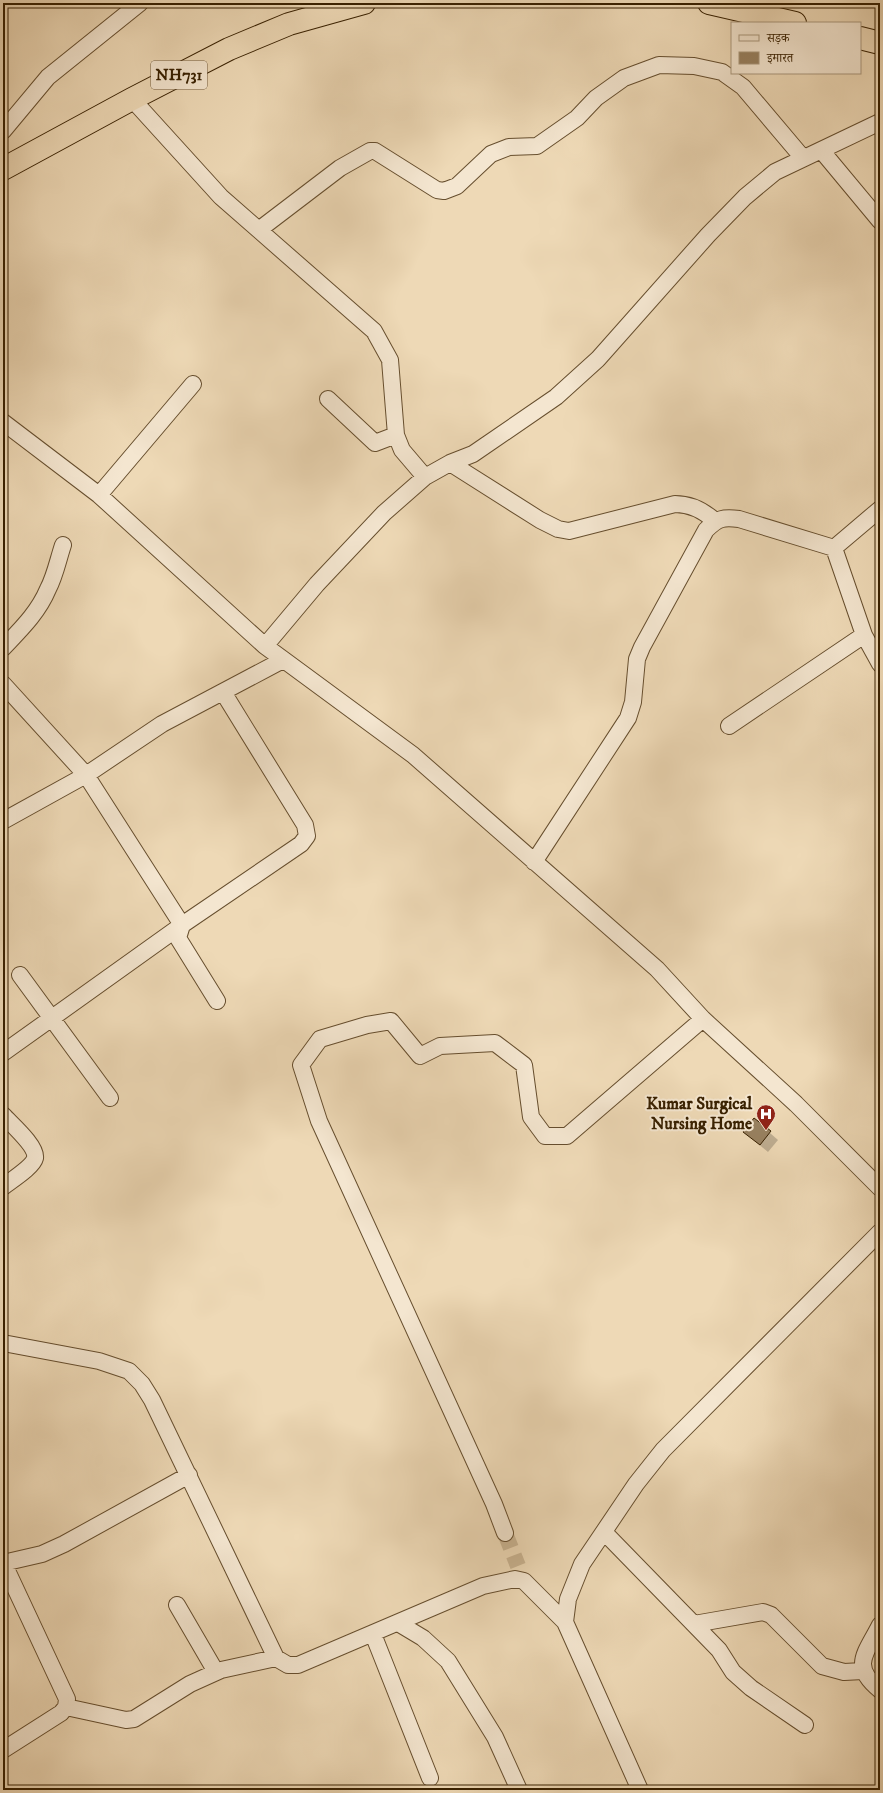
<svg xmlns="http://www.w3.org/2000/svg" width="883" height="1793" viewBox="0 0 883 1793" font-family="'IM FELL DW Pica','Noto Serif Devanagari',serif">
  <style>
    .shadow { fill: #0003 }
    .building { fill: #97805f; stroke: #382000 }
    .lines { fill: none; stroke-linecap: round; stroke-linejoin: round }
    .minor-tunnel { stroke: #cab492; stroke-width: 16; stroke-dasharray: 16 8; stroke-linecap: butt }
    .minor-casing { stroke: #664e2e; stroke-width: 18 }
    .highway-casing { stroke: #382000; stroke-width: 24 }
    .minor { stroke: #f4e6d0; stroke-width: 16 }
    .highway { stroke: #eed9b6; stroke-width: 22 }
    .labels { text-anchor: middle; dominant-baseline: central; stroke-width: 4; stroke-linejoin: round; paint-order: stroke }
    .shield { fill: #f4e6d0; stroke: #705b3e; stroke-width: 1 }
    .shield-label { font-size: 16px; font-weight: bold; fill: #382000 }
    .poi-label { font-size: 17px; font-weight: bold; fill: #382000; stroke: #f4e6d0; text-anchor: end }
  </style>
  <rect width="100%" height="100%" fill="#eed9b6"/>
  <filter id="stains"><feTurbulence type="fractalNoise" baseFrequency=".005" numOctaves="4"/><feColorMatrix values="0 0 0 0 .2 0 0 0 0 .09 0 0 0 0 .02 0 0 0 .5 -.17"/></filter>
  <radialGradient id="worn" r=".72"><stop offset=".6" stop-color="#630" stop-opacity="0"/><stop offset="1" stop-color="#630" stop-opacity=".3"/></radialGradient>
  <path class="shadow" d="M754 1119 778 1140 768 1152 744 1132Z"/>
  <path class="building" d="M754 1118 771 1131 760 1145 743 1132Z"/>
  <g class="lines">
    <path class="minor-tunnel" d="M505 1533 518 1566"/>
    <g class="minor-casing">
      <path id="minor" d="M132 99 221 197 374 331 390 360 396 435 402 450 425 477
        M3 131 48 77 140 3
        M821 150 880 221
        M260 229 340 168 370 151H375L437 190 444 191 457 186 491 154 509 147 537 146 577 118 596 98 624 78 659 65 694 66 722 72 743 87 803 158
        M328 399 375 443 396 435
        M3 422 99 495 265 646 413 755 657 969 703 1019 796 1104 880 1188
        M450 463 540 520 558 529 569 531 675 504C691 504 704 511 715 521
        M99 495 193 384
        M834 548 880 509
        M265 646 317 584 384 513 425 477 450 463 473 454 556 397 598 359 708 235 745 197 775 172 880 122
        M3 648C20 630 38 613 48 589 55 576 58 560 63 545
        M3 684 86 775 182 925 178 938 217 1001
        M729 726 864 635
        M3 821 86 775 162 724 283 660
        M534 862 628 718 633 702 637 659 642 647 706 530C718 518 723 517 739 519L834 548 864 635 880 664
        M20 975 110 1098
        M3 1053 182 925 301 844 307 836 305 825 223 692
        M3 1115C11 1124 37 1146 35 1158 33 1167 10 1181 3 1187
        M3 1343 99 1361 129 1371 142 1384 152 1400 276 1658 288 1665H298L483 1586 515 1579 524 1581 565 1622
        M604 1532 719 1650 733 1672 751 1688 805 1725
        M505 1533 494 1504 319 1121 301 1065 320 1039 367 1025 391 1021 420 1056 440 1046 495 1043 524 1065 531 1117 545 1136H567L703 1019
        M3 1562 67 1699 66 1707 61 1713 3 1750
        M3 1563 42 1554 64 1544 189 1475
        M177 1605 216 1672
        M398 1623 423 1638 448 1661 495 1737 519 1790
        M694 1624 763 1612 771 1615 822 1666 844 1672 863 1671
        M880 1625C866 1653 850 1666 880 1690
        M373 1634 430 1778
        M66 1707 126 1720 134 1719 190 1684 221 1670 276 1658
        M640 1790 565 1622 568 1599 582 1564 636 1484 663 1450 880 1232"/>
    </g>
    <g class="highway-casing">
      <path id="highway" d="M709 3 795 23
        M860 38 880 43
        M3 169 132 99 229 49 289 24 364 3"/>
    </g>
    <use href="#minor" class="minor"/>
    <use href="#highway" class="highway"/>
  </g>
  <defs>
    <g id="hospital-pin" transform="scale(1)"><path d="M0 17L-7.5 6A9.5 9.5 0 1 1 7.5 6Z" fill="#8f2418" stroke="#f4e6d0"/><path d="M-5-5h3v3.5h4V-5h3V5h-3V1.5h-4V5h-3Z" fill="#fff"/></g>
  </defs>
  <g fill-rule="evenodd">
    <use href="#hospital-pin" x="766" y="1114"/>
  </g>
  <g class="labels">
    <rect class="shield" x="151" y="61" width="56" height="28" rx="3"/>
    <g class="shield-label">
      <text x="179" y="75">NH731</text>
    </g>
    <g class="poi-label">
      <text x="752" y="1104">Kumar Surgical<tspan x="752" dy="20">Nursing Home</tspan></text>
    </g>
  </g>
  <rect width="883" height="1793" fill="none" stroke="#eed9b6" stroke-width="16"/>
  <rect x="4" y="4" width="875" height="1785" fill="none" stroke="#382000" stroke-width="2"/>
  <rect x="8" y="8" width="867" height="1777" fill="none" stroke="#382000"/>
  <rect x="731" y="22" width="130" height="52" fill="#f4e6d0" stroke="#a9977d"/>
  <rect x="739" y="35" width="20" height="6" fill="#f4e6d0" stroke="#a9977d"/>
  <text x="767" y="42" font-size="12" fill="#382000">सड़क</text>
  <rect x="739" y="52" width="20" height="12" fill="#97805f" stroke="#a9977d"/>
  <text x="767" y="62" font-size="12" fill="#382000">इमारत</text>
  <rect width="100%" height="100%" filter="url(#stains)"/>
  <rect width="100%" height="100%" fill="url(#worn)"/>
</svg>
